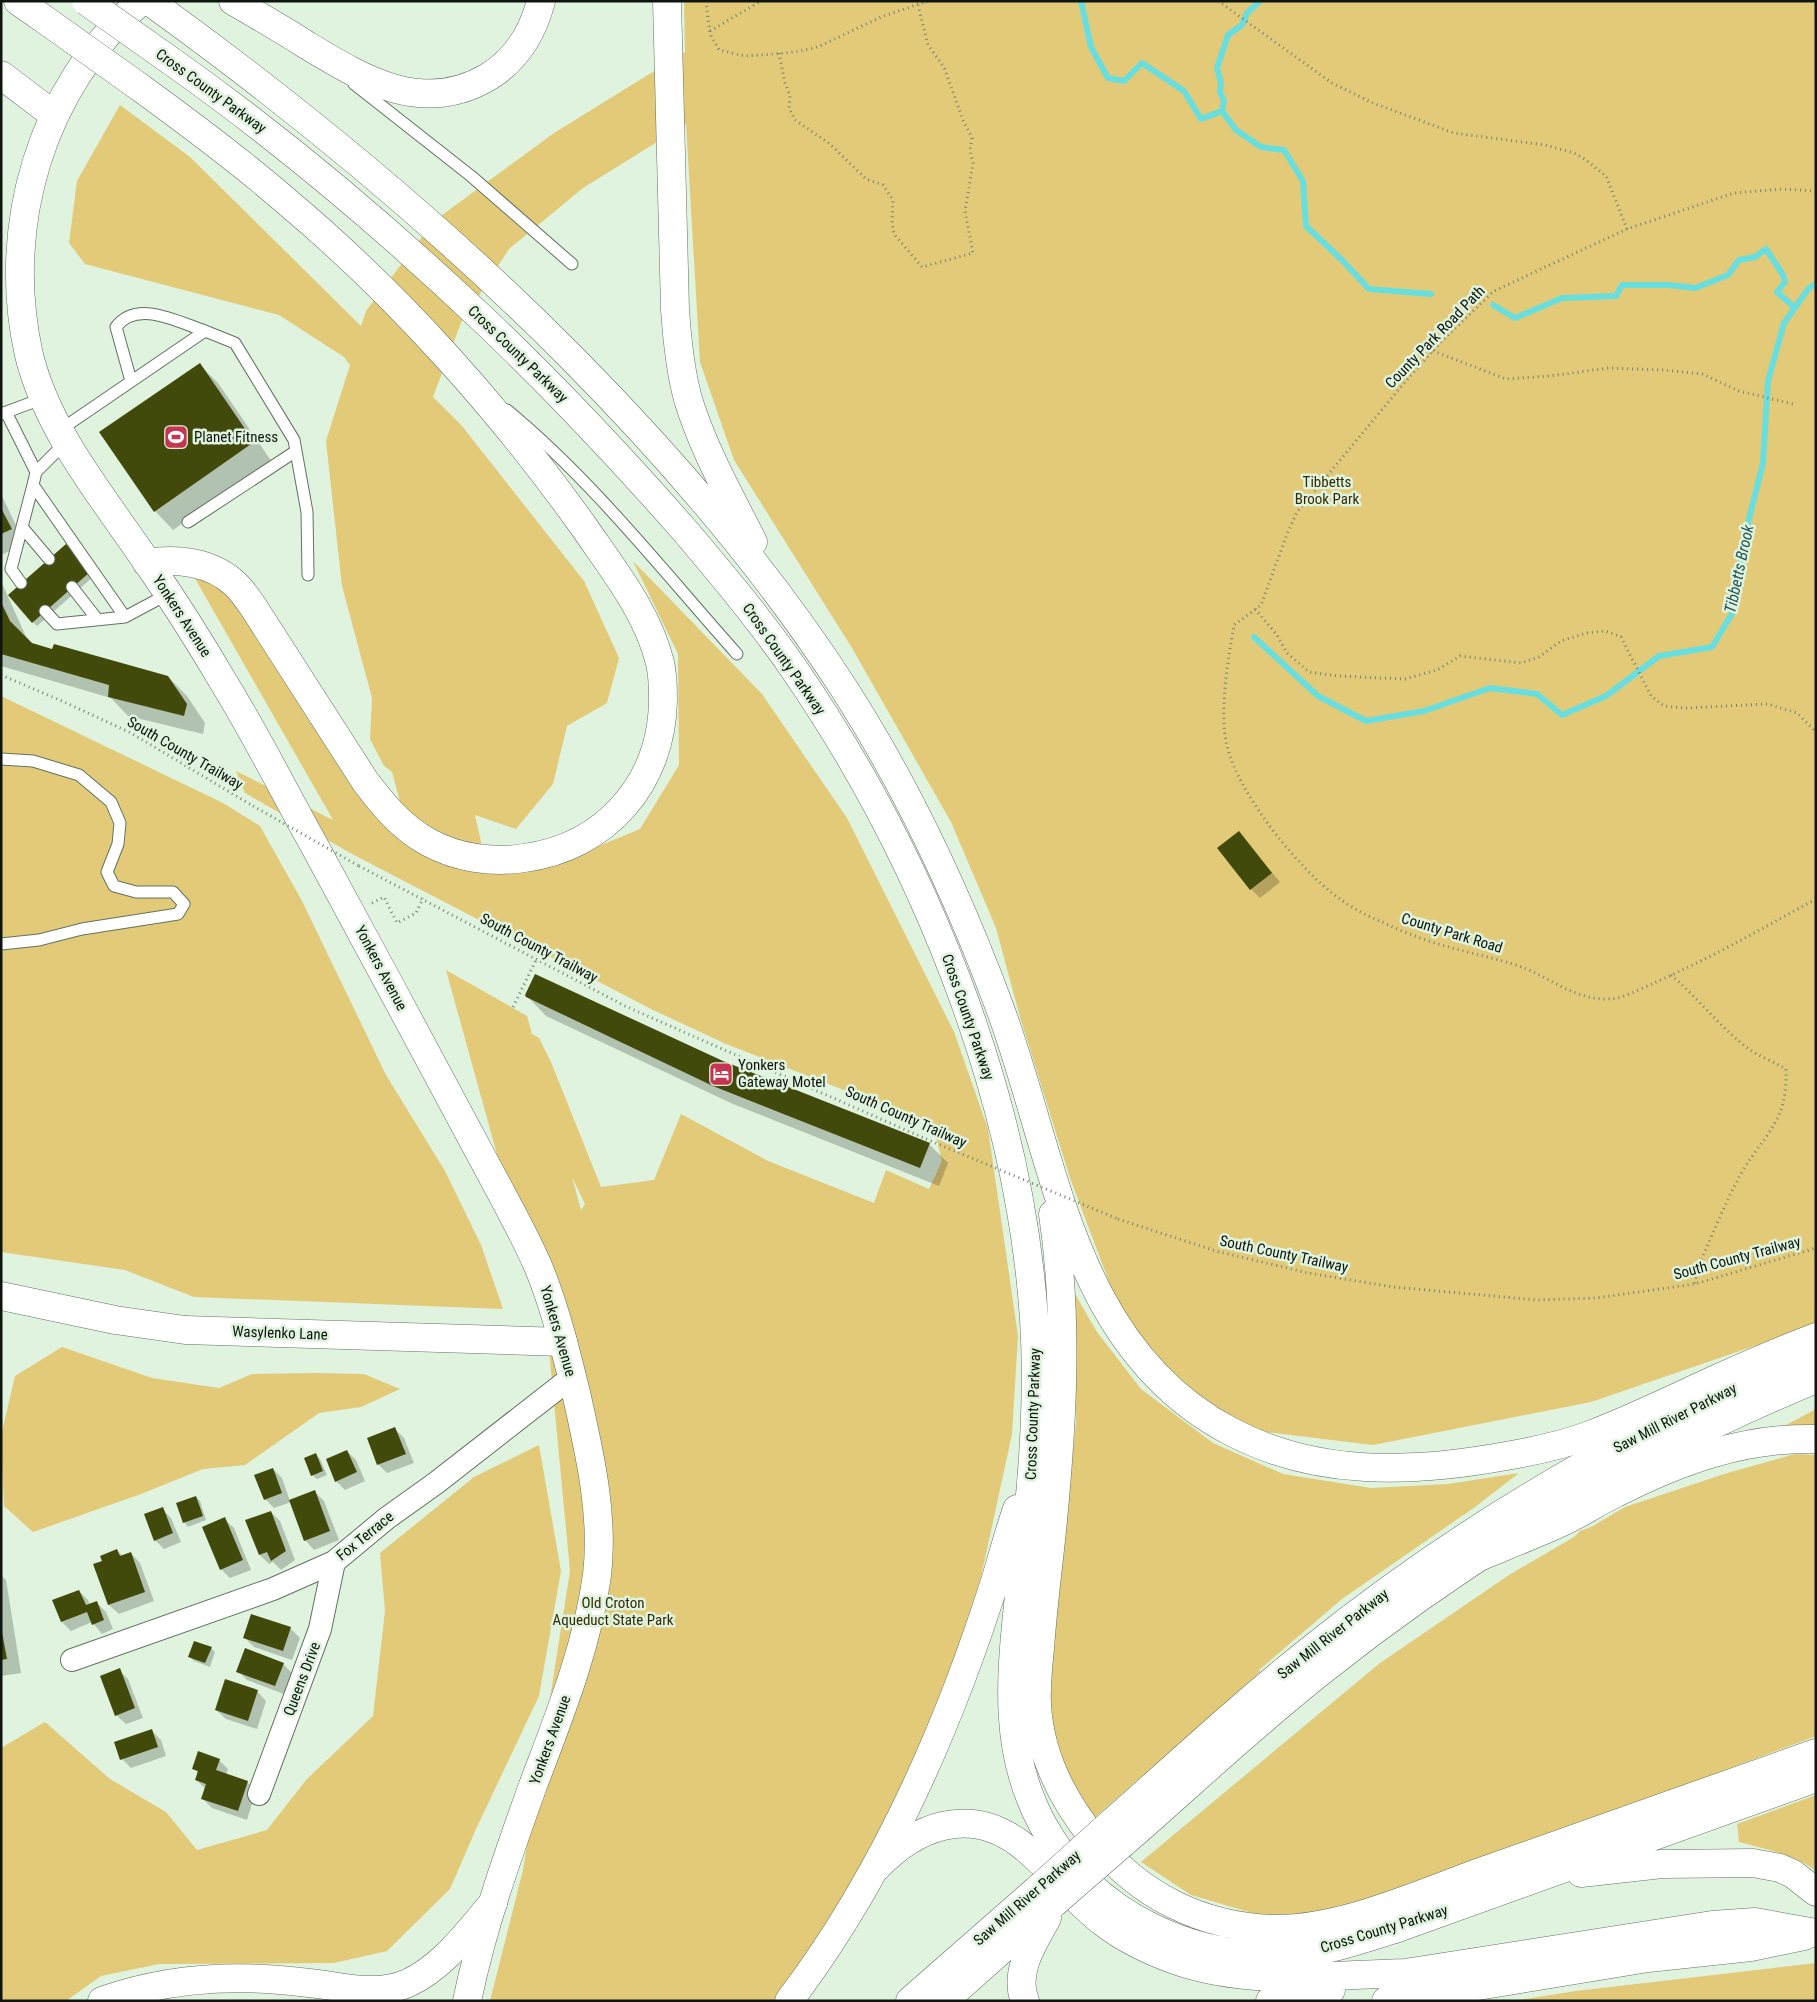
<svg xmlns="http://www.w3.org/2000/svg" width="1817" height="2002" viewBox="0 0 1817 2002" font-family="'Roboto Condensed',sans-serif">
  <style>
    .green { fill: #e3ca79; fill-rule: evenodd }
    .shadow { fill: #0003 }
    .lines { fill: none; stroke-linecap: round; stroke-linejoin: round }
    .stream { stroke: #69dedf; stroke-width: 6 }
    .building { fill: #414a0a }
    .service-casing { stroke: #617360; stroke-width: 13 }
    .minor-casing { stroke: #617360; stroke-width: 24 }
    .tertiary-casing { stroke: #617360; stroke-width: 29 }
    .primary-casing { stroke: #617360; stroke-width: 29 }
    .trunk-casing { stroke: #617360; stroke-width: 29 }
    .motorway-casing { stroke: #617360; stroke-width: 29 }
    .path { stroke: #758375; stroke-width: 3; stroke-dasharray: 1 4; stroke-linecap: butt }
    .service { stroke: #fff; stroke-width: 11 }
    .minor { stroke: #fff; stroke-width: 22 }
    .tertiary { stroke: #fff; stroke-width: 28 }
    .primary { stroke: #fff; stroke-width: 28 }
    .trunk { stroke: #fff; stroke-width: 28 }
    .motorway { stroke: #fff; stroke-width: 28 }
    .trunk-bridge-casing { stroke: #617360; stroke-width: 29; stroke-linecap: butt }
    .motorway-bridge-casing { stroke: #617360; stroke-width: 29; stroke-linecap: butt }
    .path-bridge { stroke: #758375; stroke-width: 3; stroke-dasharray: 1 4; stroke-linecap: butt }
    .trunk-bridge { stroke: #fff; stroke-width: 28 }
    .motorway-bridge { stroke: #fff; stroke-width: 28 }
    .labels { text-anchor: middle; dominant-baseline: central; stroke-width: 5; stroke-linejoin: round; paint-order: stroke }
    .street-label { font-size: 15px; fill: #0e150e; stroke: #dff3de }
    .poi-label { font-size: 15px; fill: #0e150e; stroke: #dff3de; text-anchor: start }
    .park-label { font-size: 15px; fill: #362b06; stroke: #dff3de }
    .water-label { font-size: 16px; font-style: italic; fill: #225556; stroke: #dff3de }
  </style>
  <rect width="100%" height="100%" fill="#dff3de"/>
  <path class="green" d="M684 1H1816V1325L1591 1402 1373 1445 1234 1428 1150 1355 1118 1306 1070 1178 1020 1017 996 928 951 822 852 648 734 460 700 362 686 124 583 188 509 249 461 323 433 397 462 426 584 581 619 658 607 703 567 726 553 784 516 829 475 815 487 868H546L640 829 679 765 678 654 633 561 762 694 847 818 954 1032 988 1129 1018 1336 1012 1434 981 1577 930 1734 860 1873 778 2001H490L523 1870 570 1571 548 1339 446 970 527 1016 532 1034 539 1038 551 1062 601 1187 654 1180 681 1114 768 1161 874 1203 886 1170 929 1189 942 1161 933 1125 726 1044 653 1010 352 854 245 793 236 771 333 820 193 575 219 581 409 835 392 772 384 766 370 739 372 698 342 586 326 441 350 365 344 357 279 315 85 264 69 243 77 181 120 105 190 157 361 326 366 311 434 221 554 133 685 52ZM572 1177 585 1204 581 1210Z
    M1 696 223 803 260 826 302 901 386 1075 445 1171 481 1245 503 1309 194 1297 125 1270 1 1252Z
    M1071 1287 1097 1332 1141 1389 1213 1443 1283 1474 1371 1488 1448 1484 1519 1473 1475 1507 1342 1599 1259 1670 1260 1672 1091 1821 1072 1798 1044 1698 1055 1616 1076 1422Z
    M62 1347 152 1378 219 1388 252 1374 314 1373 364 1374 400 1389 361 1407 319 1413 245 1465 203 1469 141 1494 33 1532 4 1506 1 1436 15 1376Z
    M1816 1409V1427H1782Z
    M539 1445 561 1571 539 1696 476 1829 450 1889 387 1951 334 1963 159 1964 101 1976 66 2001H1V1748L45 1722 110 1779 166 1812 197 1850 267 1830 306 1780 373 1716 385 1611 380 1553 474 1477Z
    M1795 1454 1816 1455V1736L1359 1907 1321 1914 1259 1915 1191 1895 1141 1862 1380 1663 1509 1575 1574 1537 1580 1531 1591 1527 1625 1507 1724 1474Z
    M1816 1795V1871C1795 1854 1764 1849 1739 1842L1737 1824Z
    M1816 1963V2001H1513L1576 1991Z"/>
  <path class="shadow" d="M199 364 218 383 272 462 173 530 155 511Z
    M1 494 25 544 1 555Z
    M70 550 93 577 37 626 33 622Z
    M1 581 28 641 32 645 168 677 187 696 205 723 203 734 128 716 111 698 1 666Z
    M1239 833 1280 882 1260 898 1251 889Z
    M527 996 723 1063 929 1144 948 1163 939 1186 733 1104 546 1016Z
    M395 1429 404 1438 414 1463 387 1473 378 1464Z
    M347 1451 356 1460 365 1481 345 1490 336 1481Z
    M316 1455 320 1459 327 1475 317 1479 312 1475Z
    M273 1469 282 1478 290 1501 315 1492 324 1501 339 1540 314 1550 305 1540 291 1502 274 1508 265 1499Z
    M196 1497 200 1501 206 1520 188 1527 184 1522Z
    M162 1509 171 1518 181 1542 164 1549 155 1540Z
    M271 1512 280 1521 295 1560 281 1570 273 1562 269 1564 260 1555Z
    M224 1519 234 1528 251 1570 230 1578 221 1569Z
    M117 1551 123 1556 131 1553 140 1563 154 1601 119 1614 109 1605 95 1565 104 1562Z
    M1 1575 6 1580 21 1673 1 1676Z
    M79 1591 88 1600 90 1605 96 1602 106 1612 113 1629 102 1634 92 1622 71 1631 62 1622 53 1601Z
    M290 1628 300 1638 292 1660 254 1647 245 1638Z
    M211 1648 215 1652 210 1667 194 1661 190 1657Z
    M283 1664 292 1673 284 1694 247 1680 238 1671Z
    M119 1670 128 1679 143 1718 126 1724 116 1715Z
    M257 1691 266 1701 257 1729 226 1719 216 1710Z
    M152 1731 161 1740 166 1756 131 1768 122 1759Z
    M219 1760 228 1769 226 1775 247 1782 256 1791 247 1820 212 1808 203 1799 206 1789 196 1780 199 1774 194 1769Z"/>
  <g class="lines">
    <path class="stream" d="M1081 1 1091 47 1108 78 1124 81 1142 63 1184 91 1201 119 1222 111 1236 130 1261 147 1284 150 1303 181 1306 226 1343 261 1369 289 1431 294
      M1222 111 1224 100 1220 92 1221 83 1217 68 1228 35 1242 25 1247 13 1260 1
      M1493 305 1515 318 1562 298 1616 296 1622 285H1669L1695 288 1728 275 1739 260 1755 257 1766 249 1783 275 1785 282 1777 292 1795 308
      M1254 637 1318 696 1366 721 1424 711 1490 688 1537 694 1562 715 1606 696 1659 656 1712 647 1733 612 1744 539 1763 463 1768 381 1784 323 1809 288 1816 284"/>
  </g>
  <path class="building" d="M200 363 254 442 154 512 99 432Z
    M1 508 12 529 1 534Z
    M66 544 90 572 32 623 8 595Z
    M1 602 10 621 32 643 52 649 54 644 168 676 187 704 184 716 108 697 109 685 1 654Z
    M1239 831 1272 873 1250 890 1217 848Z
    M535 974 723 1061 930 1143 920 1168 713 1086 526 997 525 995Z
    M395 1427 406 1454 377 1465 367 1438Z
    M347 1450 357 1472 335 1482 326 1459Z
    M316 1453 323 1471 311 1476 304 1458Z
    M273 1468 282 1493 264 1500 254 1475Z
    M315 1490 330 1531 304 1541 289 1500Z
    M196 1496 203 1516 183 1523 176 1503Z
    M163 1507 173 1533 154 1541 144 1514Z
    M271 1511 286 1551 271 1561 267 1552 259 1555 245 1520Z
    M225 1517 243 1560 220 1570 202 1527Z
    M117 1549 120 1556 131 1552 145 1592 108 1605 93 1564 102 1561 100 1556Z
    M79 1590 86 1605 97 1601 104 1620 92 1625 87 1612 61 1622 52 1600Z
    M251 1614 291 1627 283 1651 243 1638Z
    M1 1627 7 1659 1 1660Z
    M194 1641 212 1647 205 1663 188 1657Z
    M245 1648 284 1663 275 1686 236 1672Z
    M120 1668 135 1708 115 1716 100 1676Z
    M225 1679 258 1690 248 1721 215 1710Z
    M152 1729 158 1747 120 1760 114 1742Z
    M198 1751 220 1759 216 1770 248 1781 238 1811 201 1799 206 1784 195 1780 198 1771 192 1769Z"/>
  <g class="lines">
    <g class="service-casing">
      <path id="service" d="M354 84 471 176 572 264
        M131 381 116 327C137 299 178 322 205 331
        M507 410C593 481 663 571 737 654
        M6 412 36 472
        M1 414 44 398
        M60 430 205 331 235 343 294 440 307 512 308 575
        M65 443 36 472 33 485 125 617
        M188 522 296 451
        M22 527 49 559
        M21 583 11 569 33 485
        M72 587 97 619
        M45 611 57 624 125 617 168 594
        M1 759 33 761 79 775 111 802 120 823 118 844 107 872 114 886 136 892H173L184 904 178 914 82 929 39 940 1 944"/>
    </g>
    <g class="minor-casing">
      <path id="minor" d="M72 1660 273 1589 334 1562 387 1518 436 1483 572 1377
        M259 1794 320 1629 334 1562"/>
    </g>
    <g class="tertiary-casing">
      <path id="tertiary" d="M1 75 54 115
        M1 1296 115 1320 185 1330 563 1342"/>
    </g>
    <g class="primary-casing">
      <path id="primary" d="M141 1C41 87 0 227 29 355 48 432 103 497 147 562 174 601 200 642 224 683 256 735 284 791 314 845 378 963 442 1082 505 1200 518 1225 532 1250 542 1276 557 1315 567 1356 577 1397 590 1455 604 1516 597 1575 587 1649 558 1719 532 1788 507 1858 482 1928 467 2001"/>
    </g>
    <g class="trunk-casing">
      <path id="trunk" d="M1108 1826C1176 1766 1242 1704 1313 1648 1465 1526 1636 1427 1816 1352
        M1123 1843C1190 1785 1254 1724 1324 1669 1474 1550 1639 1452 1816 1379
        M877 1867C916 1826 969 1806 1019 1843 1050 1866 1073 1900 1104 1923 1125 1939 1150 1951 1175 1960 1248 1986 1329 1975 1405 1973
        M1388 1978 1405 1973 1712 1925 1755 1922 1816 1933
        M102 2001C155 1982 210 1976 266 1979 283 1980 301 1982 318 1984 348 1988 380 1996 408 1983 443 1967 468 1932 493 1903
        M910 2001 1040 1887
        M944 2001 1054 1903
        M1025 2001C1013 1972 1034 1942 1047 1918
        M1270 2001 1331 1990
        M1386 2001 1648 1958 1751 1947 1804 1936"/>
    </g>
    <g class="motorway-casing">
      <path id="motorway" d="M18 1 41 17
        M149 1C299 109 441 226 572 358 673 460 767 569 845 690 909 790 960 900 1001 1011 1056 1161 1072 1348 1230 1431 1316 1477 1413 1473 1506 1456 1535 1451 1563 1445 1590 1435 1632 1419 1673 1399 1714 1380 1747 1365 1782 1350 1816 1337
        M233 1C257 15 282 29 305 44 363 79 422 116 488 77 516 60 533 32 541 1
        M667 1 675 309C677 339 680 370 688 399 703 449 730 496 753 542
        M171 61C283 140 388 229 488 324 557 390 623 460 686 532 724 577 761 621 794 669 922 855 1019 1093 1034 1319 1038 1381 1035 1444 1029 1506 1025 1539 1022 1572 1018 1605 1010 1682 1004 1754 1043 1825 1092 1914 1194 1963 1295 1954 1328 1951 1360 1940 1392 1930L1816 1778
        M138 86C189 123 239 160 286 201 397 294 500 409 584 527 613 569 648 613 660 663 663 675 663 688 663 700 662 783 606 847 524 858 492 863 457 858 428 842 401 827 383 805 365 781L254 608C248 599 242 590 234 583 211 562 177 558 147 563
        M1053 1214C1068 1318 1063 1416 1053 1520 1049 1563 1043 1605 1040 1648 1038 1667 1036 1686 1037 1705 1040 1757 1063 1801 1095 1840 1139 1896 1203 1927 1274 1929 1343 1930 1421 1893 1486 1870 1596 1831 1706 1792 1816 1753
        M1481 1556C1508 1545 1536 1534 1562 1522 1580 1514 1597 1502 1616 1493 1679 1461 1744 1437 1816 1439
        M1581 1873 1662 1864 1753 1863 1780 1868 1793 1874 1816 1892
        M789 2001C884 1876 949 1727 996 1578 1003 1555 1009 1532 1017 1509"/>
    </g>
    <path class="path" d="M706 1 710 34 719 50 745 56 787 53 810 49 820 46 881 17 928 1
      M1218 1 1332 83 1373 103 1454 133 1545 145 1574 153 1586 160 1606 176 1627 229
      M710 31 761 1
      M779 53 785 83 790 96 789 108 795 120 830 144 866 179 883 185 893 200 892 223 894 234 922 267 973 253 965 211 973 163 970 150 972 138 963 120 944 67 928 45 918 5
      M1816 191 1783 189 1734 193 1627 229 1494 291 1441 342 1405 382 1297 512 1287 534 1261 605 1234 625C1228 660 1219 711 1227 746 1239 795 1299 870 1340 899 1352 908 1367 916 1380 921 1394 928 1409 934 1423 939 1453 950 1485 955 1516 965 1550 976 1579 1005 1617 998 1630 995 1644 987 1656 982 1711 958 1763 928 1816 899
      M1433 351 1506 379 1549 376 1609 368 1663 370 1702 374 1739 391 1793 404
      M1255 609 1277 635 1287 653 1309 672 1338 676 1405 679 1437 670 1460 656 1521 663 1539 657 1561 641 1586 633 1605 631 1621 637 1651 696 1664 706 1687 708 1768 704 1797 713 1816 732
      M1 675 62 701 131 733 253 806
      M359 866 625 1006 926 1139
      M372 903 384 897 397 923 416 913 423 898
      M1671 975C1697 997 1718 1025 1745 1046 1757 1056 1773 1061 1786 1069 1788 1121 1766 1132 1742 1172 1725 1202 1712 1237 1697 1269L1695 1284
      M513 1007 536 960
      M1118 1219 1216 1251 1308 1273 1393 1287 1537 1300 1596 1298 1695 1284 1816 1248"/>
    <use href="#service" class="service"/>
    <use href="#minor" class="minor"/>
    <use href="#tertiary" class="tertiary"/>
    <use href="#primary" class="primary"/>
    <use href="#trunk" class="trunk"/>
    <use href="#motorway" class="motorway"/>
    <g class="trunk-bridge-casing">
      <path id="trunk-bridge" d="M1040 1887 1108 1826
        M1054 1903 1123 1843"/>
    </g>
    <g class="motorway-bridge-casing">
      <path id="motorway-bridge" d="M86 1 171 61
        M41 17 138 86"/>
    </g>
    <path class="path-bridge" d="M253 806 359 866
      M926 1139 1118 1219"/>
    <use href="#trunk-bridge" class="trunk-bridge"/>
    <use href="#motorway-bridge" class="motorway-bridge"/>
  </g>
  <defs>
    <g id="stadium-square" transform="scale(1.25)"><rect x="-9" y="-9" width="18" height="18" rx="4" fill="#c53551" stroke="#dff3de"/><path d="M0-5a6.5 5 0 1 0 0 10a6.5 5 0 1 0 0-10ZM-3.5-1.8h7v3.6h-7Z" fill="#fff"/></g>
    <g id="hotel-square" transform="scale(1.25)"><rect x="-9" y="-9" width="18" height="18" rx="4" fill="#c53551" stroke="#dff3de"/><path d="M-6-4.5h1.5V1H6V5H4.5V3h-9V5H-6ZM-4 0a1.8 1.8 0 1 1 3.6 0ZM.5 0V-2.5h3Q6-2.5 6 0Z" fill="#fff"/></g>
  </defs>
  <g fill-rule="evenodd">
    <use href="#stadium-square" x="176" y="437"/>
    <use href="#hotel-square" x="721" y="1074"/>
  </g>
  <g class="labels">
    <g class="street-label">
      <text transform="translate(211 91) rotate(36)">Cross County Parkway</text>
      <text transform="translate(1435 337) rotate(-46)">County Park Road Path</text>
      <text transform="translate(518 354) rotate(44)">Cross County Parkway</text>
      <text transform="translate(182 616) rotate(57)">Yonkers Avenue</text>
      <text transform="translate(784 659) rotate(55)">Cross County Parkway</text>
      <text transform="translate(185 753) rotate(30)">South County Trailway</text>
      <text transform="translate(1452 933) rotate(17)">County Park Road</text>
      <text transform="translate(539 948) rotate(28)">South County Trailway</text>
      <text transform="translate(381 968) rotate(62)">Yonkers Avenue</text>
      <text transform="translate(968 1017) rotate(71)">Cross County Parkway</text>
      <text transform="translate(906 1117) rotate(24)">South County Trailway</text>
      <text transform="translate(1284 1254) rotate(12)">South County Trailway</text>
      <text transform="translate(1737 1258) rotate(-15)">South County Trailway</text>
      <text transform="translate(558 1331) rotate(74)">Yonkers Avenue</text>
      <text transform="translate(280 1333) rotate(2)">Wasylenko Lane</text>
      <text transform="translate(1033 1414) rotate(-88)">Cross County Parkway</text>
      <text transform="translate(1675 1418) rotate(-27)">Saw Mill River Parkway</text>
      <text transform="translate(365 1536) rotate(-39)">Fox Terrace</text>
      <text transform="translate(1333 1634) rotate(-38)">Saw Mill River Parkway</text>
      <text transform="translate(302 1679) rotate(-69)">Queens Drive</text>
      <text transform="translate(550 1740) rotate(-70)">Yonkers Avenue</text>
      <text transform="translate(1027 1898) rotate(-41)">Saw Mill River Parkway</text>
      <text transform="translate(1384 1929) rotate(-17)">Cross County Parkway</text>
    </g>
    <g class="poi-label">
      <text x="194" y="437">Planet Fitness</text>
      <text x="738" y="1065">Yonkers<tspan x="738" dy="17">Gateway Motel</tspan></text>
    </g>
    <g class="park-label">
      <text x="1327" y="482">Tibbetts<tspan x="1327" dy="17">Brook Park</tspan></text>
      <text x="613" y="1603">Old Croton<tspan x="613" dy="17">Aqueduct State Park</tspan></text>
    </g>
    <g class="water-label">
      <text transform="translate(1739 569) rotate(-78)">Tibbetts Brook</text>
    </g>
  </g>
  <rect width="1817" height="2002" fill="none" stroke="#0e150e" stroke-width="5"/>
</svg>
